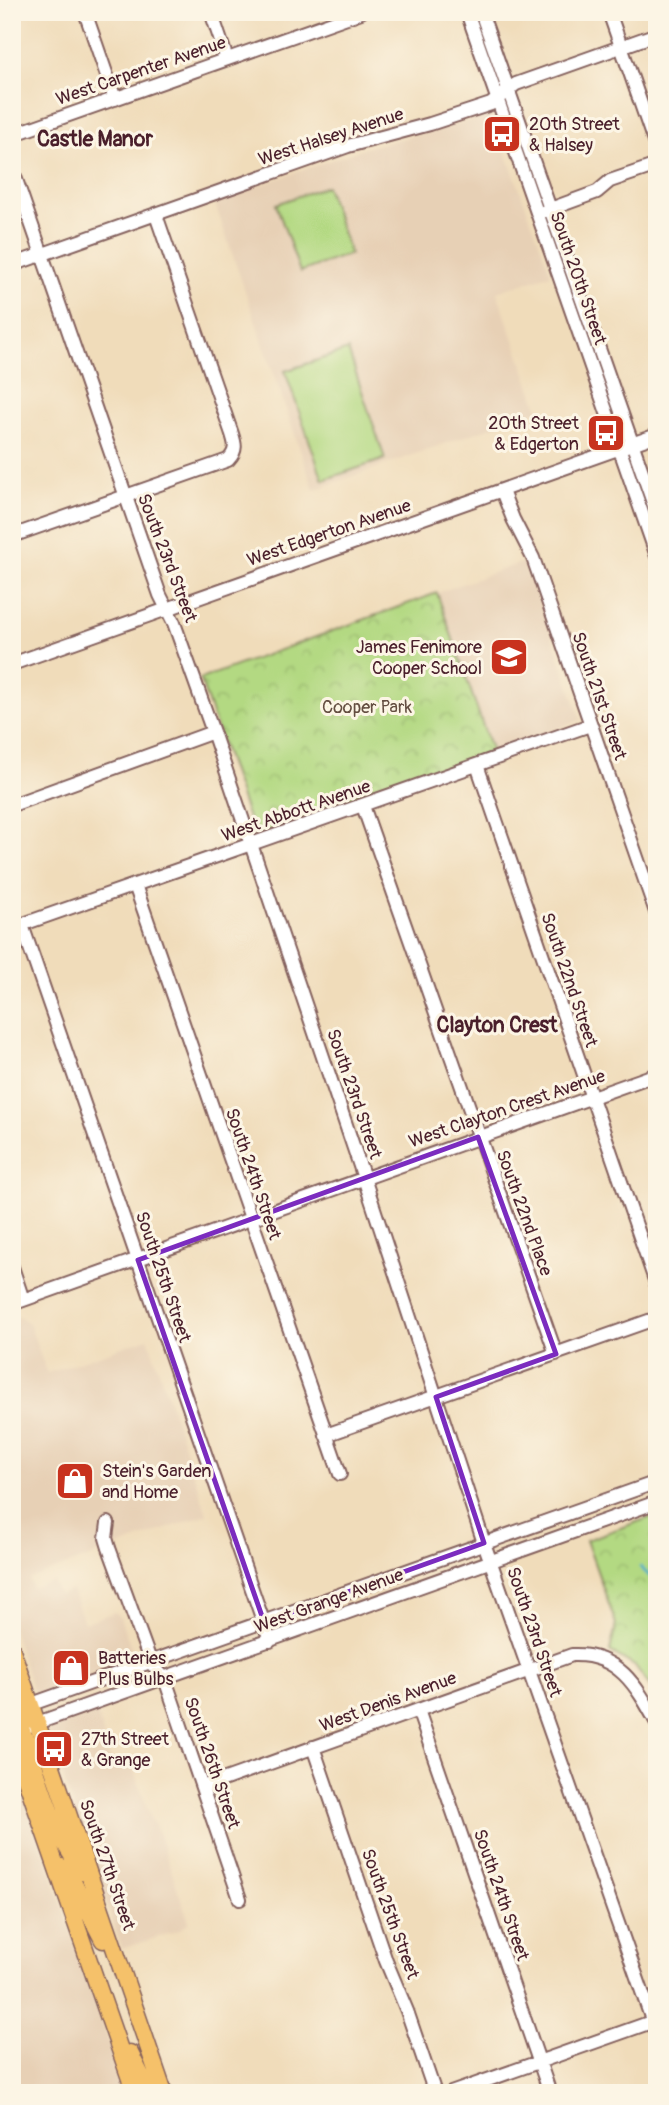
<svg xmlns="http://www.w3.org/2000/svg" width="669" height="2105" viewBox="0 0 669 2105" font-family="Pangolin,sans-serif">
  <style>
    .built { fill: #e7d0b5 }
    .grass { fill: #b3d982; stroke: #7e7c56; stroke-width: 2 }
    .park { fill: url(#park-crowns); stroke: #7e7c56; stroke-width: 2 }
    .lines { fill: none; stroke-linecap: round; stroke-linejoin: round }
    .stream { stroke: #4babca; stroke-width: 2.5 }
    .minor-casing { stroke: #84615d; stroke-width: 16 }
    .major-casing { stroke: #84615d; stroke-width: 19 }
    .minor { stroke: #fff; stroke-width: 12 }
    .major { stroke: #f5c16b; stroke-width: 16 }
    .marked { fill: none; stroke: #7b2cbf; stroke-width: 5; stroke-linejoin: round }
    .labels { text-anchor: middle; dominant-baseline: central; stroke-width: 6; stroke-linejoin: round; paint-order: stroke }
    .street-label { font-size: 18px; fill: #4a1f2b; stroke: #fcf5e5 }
    .poi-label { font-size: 18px; fill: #4a1f2b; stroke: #fcf5e5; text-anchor: start }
    .park-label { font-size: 18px; fill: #644e41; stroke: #fcf5e5 }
    .quarter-label { font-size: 21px; font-weight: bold; fill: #4a1f2b; stroke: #fcf5e5 }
  </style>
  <defs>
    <pattern id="park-crowns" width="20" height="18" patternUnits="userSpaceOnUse" patternTransform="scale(1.75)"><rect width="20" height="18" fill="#b3d982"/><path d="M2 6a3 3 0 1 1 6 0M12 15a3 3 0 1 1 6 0" fill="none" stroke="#9bba70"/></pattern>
  </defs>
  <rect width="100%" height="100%" fill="#fcf5e5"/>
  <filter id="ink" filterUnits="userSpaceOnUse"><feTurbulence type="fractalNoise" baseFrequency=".0143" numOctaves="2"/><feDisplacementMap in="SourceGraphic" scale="14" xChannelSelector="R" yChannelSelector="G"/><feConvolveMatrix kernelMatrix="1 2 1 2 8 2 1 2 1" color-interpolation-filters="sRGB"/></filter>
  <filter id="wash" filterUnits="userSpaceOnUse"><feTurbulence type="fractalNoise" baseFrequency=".00686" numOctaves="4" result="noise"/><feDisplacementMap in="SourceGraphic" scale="28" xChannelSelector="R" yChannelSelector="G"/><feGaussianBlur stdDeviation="1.57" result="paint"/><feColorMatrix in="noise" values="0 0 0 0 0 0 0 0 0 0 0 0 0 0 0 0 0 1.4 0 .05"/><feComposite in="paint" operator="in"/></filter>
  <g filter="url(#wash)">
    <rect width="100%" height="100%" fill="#f0dcba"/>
    <path class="built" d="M492 115 551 274 497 292 539 410 314 490 214 201 365 148Z
      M526 561 581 720 492 752 437 593Z
      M20 1317 29 1324 47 1373 148 1338 207 1514 29 1579 32 1588 53 1581 59 1595 72 1590 84 1623 115 1612 120 1618 134 1656 44 1693 36 1692 32 1688 12 1629V1319Z
      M96 1709 111 1762 129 1757 152 1822 155 1824 189 1922 179 1930 122 1949 48 1732 54 1724Z
      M12 1759 85 1973 126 2093H12Z"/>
    <path class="grass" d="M326 186 350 254 300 272 276 204Z
      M348 350 385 459 323 480 285 371Z"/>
    <path class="park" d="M437 593 492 752 254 836 200 679Z
      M657 1515V1696L636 1667 610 1651 616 1624 586 1540Z"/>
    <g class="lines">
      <path class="stream" d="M640 1567 657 1583"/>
    </g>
  </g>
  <g filter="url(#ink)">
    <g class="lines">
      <g class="minor-casing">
        <path id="minor" d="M85 12 115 99
          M211 12 227 59
          M467 12 657 556
          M481 12 657 514
          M609 12 657 150
          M12 135 361 12
          M12 168 160 595 174 623 213 732 364 1178 484 1543 657 2034
          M545 211 597 192 610 181 657 165
          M12 265 348 146 430 124 491 104 516 84 657 34
          M502 491 513 519 533 558 657 915
          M12 536 228 460C238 450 235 443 231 431L156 215
          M12 664 657 435
          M477 765 657 1286
          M12 805 213 732
          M363 806 556 1354
          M135 885 340 1474
          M22 925 270 1641
          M12 928 590 725
          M12 1267 23 1300
          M12 1304 657 1074
          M326 1435 657 1318
          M108 1523 106 1538 109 1548 151 1663 165 1679 240 1899
          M418 1710 550 2093
          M12 1711 657 1482
          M29 1726 657 1502
          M313 1747 386 1961 407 2011 435 2093
          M203 1787 572 1655C619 1653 637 1687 657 1723
          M451 2093 657 2020"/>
      </g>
      <g class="major-casing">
        <path id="major" d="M12 1650 164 2093
          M12 1689 21 1708 32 1720
          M12 1720 21 1729 26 1740C41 1785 54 1834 83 1872
          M12 1739 135 2093
          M56 1865 64 1868 70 1876 103 1940
          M130 2053 150 2093"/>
      </g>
      <use href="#minor" class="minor"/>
      <use href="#major" class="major"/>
    </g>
  </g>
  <path class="marked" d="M478 1137 556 1354 436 1397 484 1543 264 1622 138 1260Z"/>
  <defs>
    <g id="bus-square" transform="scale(2.0125)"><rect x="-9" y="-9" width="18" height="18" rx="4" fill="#c8321e" stroke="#fcf5e5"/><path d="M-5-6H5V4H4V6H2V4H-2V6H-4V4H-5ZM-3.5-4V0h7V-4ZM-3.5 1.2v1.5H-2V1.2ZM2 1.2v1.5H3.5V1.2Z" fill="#fff"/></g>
    <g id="school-square" transform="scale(2.0125)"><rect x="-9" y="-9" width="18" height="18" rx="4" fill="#c8321e" stroke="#fcf5e5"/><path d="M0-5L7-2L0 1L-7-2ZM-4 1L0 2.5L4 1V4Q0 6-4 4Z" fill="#fff"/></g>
    <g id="shop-square" transform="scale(2.0125)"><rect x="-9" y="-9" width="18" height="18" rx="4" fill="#c8321e" stroke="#fcf5e5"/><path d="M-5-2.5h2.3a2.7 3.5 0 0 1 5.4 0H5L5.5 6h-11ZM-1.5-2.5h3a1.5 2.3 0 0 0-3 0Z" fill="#fff"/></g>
  </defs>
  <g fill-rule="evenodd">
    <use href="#bus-square" x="502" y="134"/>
    <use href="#bus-square" x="606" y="433"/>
    <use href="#school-square" x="509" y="657"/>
    <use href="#shop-square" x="75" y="1481"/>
    <use href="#shop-square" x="71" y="1668"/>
    <use href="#bus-square" x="54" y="1749"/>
  </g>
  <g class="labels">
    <g class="street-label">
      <text transform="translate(141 71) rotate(-19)">West Carpenter Avenue</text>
      <text transform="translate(331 137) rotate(-18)">West Halsey Avenue</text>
      <text transform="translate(578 278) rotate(71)">South 20th Street</text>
      <text transform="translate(329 533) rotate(-19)">West Edgerton Avenue</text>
      <text transform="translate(167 558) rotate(69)">South 23rd Street</text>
      <text transform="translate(599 696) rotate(71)">South 21st Street</text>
      <text transform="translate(296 811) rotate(-19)">West Abbott Avenue</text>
      <text transform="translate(569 980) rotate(71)">South 22nd Street</text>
      <text transform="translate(354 1094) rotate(71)">South 23rd Street</text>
      <text transform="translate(507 1109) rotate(-19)">West Clayton Crest Avenue</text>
      <text transform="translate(253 1174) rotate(71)">South 24th Street</text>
      <text transform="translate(524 1213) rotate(70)">South 22nd Place</text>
      <text transform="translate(163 1277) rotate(71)">South 25th Street</text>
      <text transform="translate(329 1601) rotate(-20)">West Grange Avenue</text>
      <text transform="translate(534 1632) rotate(71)">South 23rd Street</text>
      <text transform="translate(388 1702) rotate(-20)">West Denis Avenue</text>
      <text transform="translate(212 1763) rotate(71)">South 26th Street</text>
      <text transform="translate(107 1865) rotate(71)">South 27th Street</text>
      <text transform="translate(501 1895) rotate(71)">South 24th Street</text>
      <text transform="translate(390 1914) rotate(70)">South 25th Street</text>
    </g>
    <g class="poi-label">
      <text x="529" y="124">20th Street<tspan x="529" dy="21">&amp; Halsey</tspan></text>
      <text x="579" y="423" text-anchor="end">20th Street<tspan x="579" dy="21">&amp; Edgerton</tspan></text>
      <text x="482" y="647" text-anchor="end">James Fenimore<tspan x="482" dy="21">Cooper School</tspan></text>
      <text x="102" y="1471">Stein's Garden<tspan x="102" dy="21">and Home</tspan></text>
      <text x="98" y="1658">Batteries<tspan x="98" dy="21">Plus Bulbs</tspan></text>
      <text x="81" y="1739">27th Street<tspan x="81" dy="21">&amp; Grange</tspan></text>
    </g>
    <g class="park-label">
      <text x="367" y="707">Cooper Park</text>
    </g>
    <g class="quarter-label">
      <text x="95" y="139">Castle Manor</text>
      <text x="497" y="1025">Clayton Crest</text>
    </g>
  </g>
  <rect width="669" height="2105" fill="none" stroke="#fcf5e5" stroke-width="42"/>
</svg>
